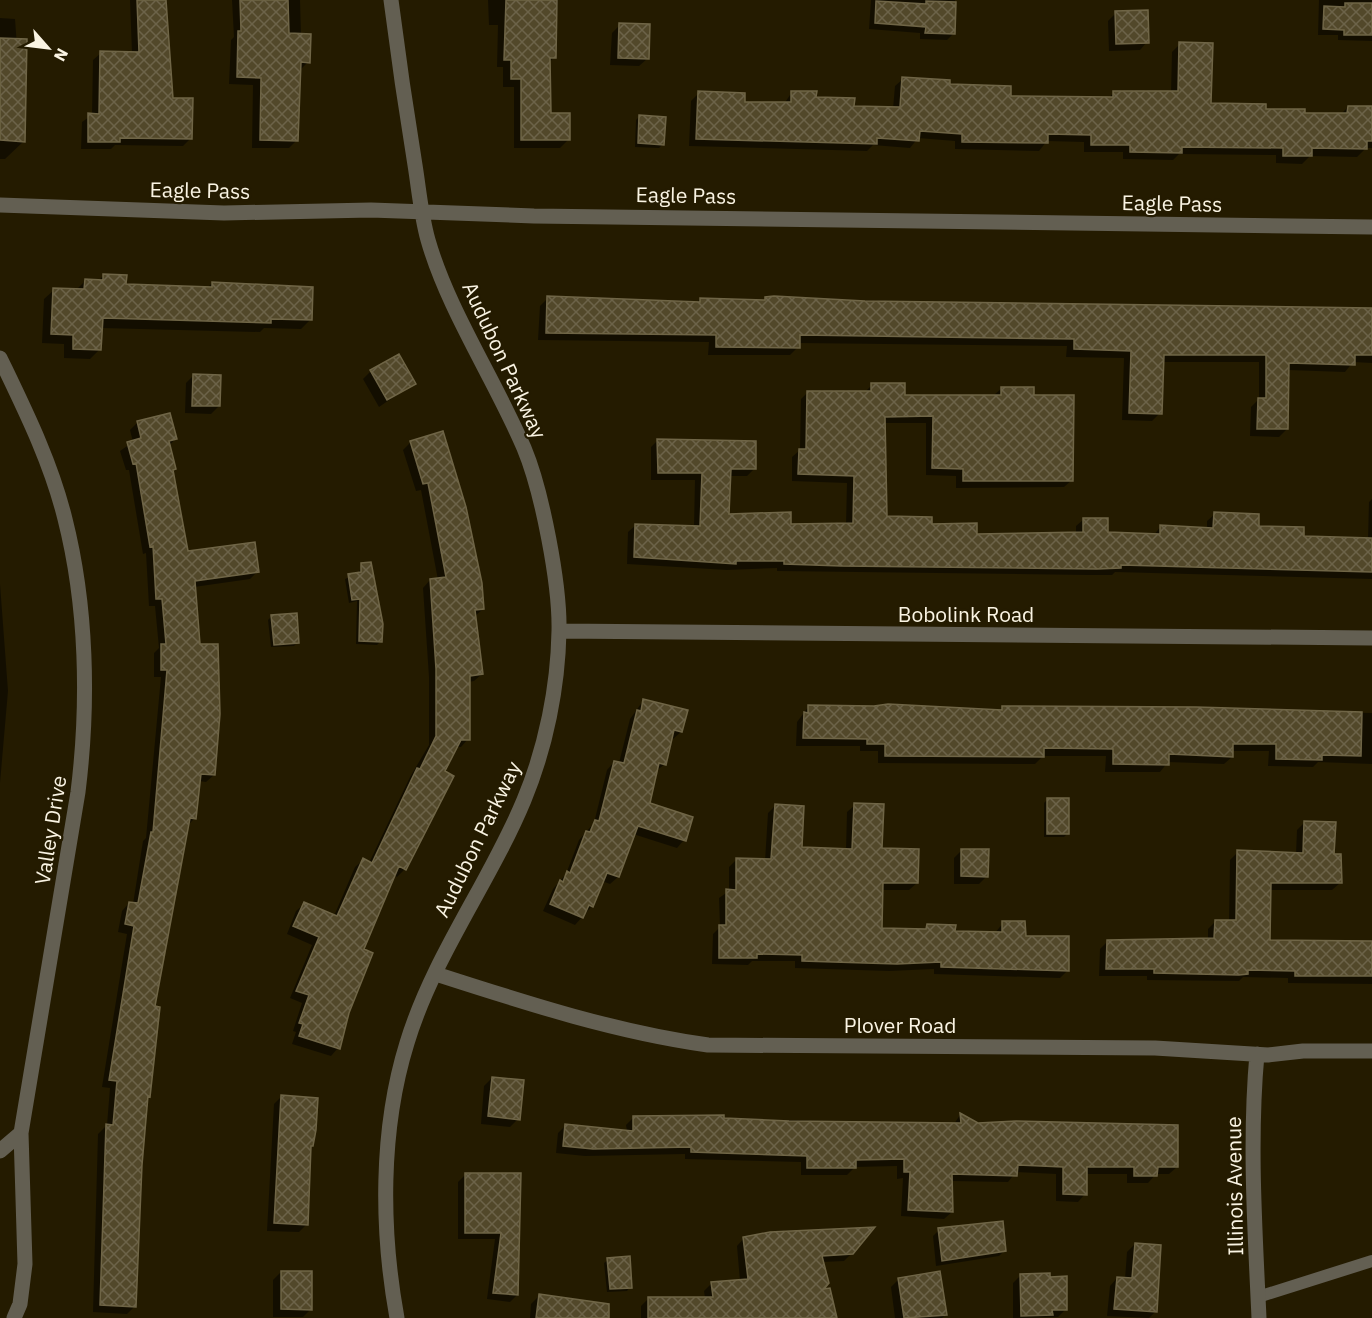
<svg xmlns="http://www.w3.org/2000/svg" width="1372" height="1318" viewBox="0 0 1372 1318" font-family="'IBM Plex Sans',sans-serif">
  <style>
    .shadow { fill: #0007 }
    .building { fill: url(#building-cross-hatch); stroke: #6f6546; stroke-width: 1.5 }
    .lines { fill: none; stroke-linecap: round; stroke-linejoin: round }
    .lane { stroke: #635f52; stroke-width: 12 }
    .street { stroke: #635f52; stroke-width: 15 }
    .labels { text-anchor: middle; dominant-baseline: central; stroke-width: 4.5; stroke-linejoin: round; paint-order: stroke }
    .street-label { font-size: 21px; fill: #faf4e3; stroke: #241b00 }
  </style>
  <defs>
    <pattern id="building-cross-hatch" width="8" height="8" patternUnits="userSpaceOnUse" patternTransform="scale(1.5)"><rect width="8" height="8" fill="#52482a"/><path d="M0 0l8 8M0 8l8-8" fill="none" stroke="#6c6349"/></pattern>
  </defs>
  <rect width="100%" height="100%" fill="#241b00"/>
  <path class="shadow" d="M130 0H165L171 99 191 138 183 146 115 145 111 149H81L82 122 92 115 93 60 101 53H132Z
    M232 0H300L301 35 308 62 300 70 297 140 289 148H252L253 85 229 84 231 40 234 37Z
    M488 0H558L554 57 549 63 550 115 568 140 560 148H514V87H503V67H497L498 25H489Z
    M871 0H955L954 33 947 40 920 39V33L869 29Z
    M1319 0H1372V41L1338 40V35H1318Z
    M1116 13 1147 42 1140 50 1109 51 1108 21Z
    M0 18 15 19 24 141 5 159H0Z
    M620 25 647 59 639 66 610 65 612 33Z
    M1180 44 1210 104 1304 114H1341L1348 107 1372 108V148H1366L1357 157 1310 156 1302 164 1276 163V155L1179 154 1173 160 1123 159V152H1084V142L1047 141 1039 151 955 149V141L918 138 910 148 873 145 867 151 689 146 691 101 699 93 743 103 784 104 792 92 853 107 893 109 895 86 903 79 1009 97 1108 99 1114 92 1171 93 1172 52Z
    M640 116 662 145 659 148 635 147 636 120Z
    M104 275 125 285 207 288 212 283 311 319 301 329 264 328 260 332 101 328 100 349 90 359 64 358V344L42 343 44 299 54 290 75 291 85 281H98Z
    M548 298 696 304 700 299 764 301 766 299 865 303 1372 308V363L1353 362 1345 372 1288 370 1287 429 1279 437 1250 436 1251 407 1259 399V362H1162L1160 413 1152 421 1122 420 1124 358 1066 357 1067 346 798 343V347L790 355H708L709 342 538 340 540 306Z
    M371 371 414 383 379 407 363 379Z
    M194 375 219 406 211 414 185 413 186 383Z
    M872 385 904 397 994 395 1002 388 1033 396 1072 480 1064 487 956 488V476L926 475V423H884L885 518 976 535 1076 534V526L1084 519 1106 533 1154 535 1161 526 1207 529V521L1215 514 1302 537 1368 540 1369 502 1372 499V579L1115 572 1112 575H1088L777 571V568L727 570 627 564 628 532 636 525 694 527 695 480H651V447L658 440 754 469 747 476H729L728 515 790 525H846L847 483 792 481V457L800 450 801 399 808 392 864 393Z
    M138 422 176 438 169 446 187 553 257 572 250 579 194 587 214 775 206 782 199 781 195 818 187 826 153 1008 149 1096 146 1099 135 1262V1306L127 1314 93 1312 98 1134 107 1125 110 1088 102 1087 127 934 118 932 122 911 129 903 133 904 143 841 146 838 161 677H154V653L159 648 155 606H149L146 553 143 554 129 470H126L120 451 133 442 130 430Z
    M411 442 483 609 474 617 482 674 474 681 468 682V739L461 747H456L443 772 405 869 397 877 394 875 362 950 338 1048 331 1056 292 1044 296 1032 293 1031 302 1003 290 998 312 945 287 934 296 911 304 904 334 916 355 867 363 860 369 863 410 777 429 745V677L423 588 430 580H438L421 490 416 491 403 450Z
    M362 565 381 641 377 645 356 644 357 601 349 603 345 579 358 574Z
    M0 584 8 691 0 783Z
    M272 616 298 642 294 646 271 647 268 620Z
    M643 701 681 732 673 739 670 738 665 764 656 771 648 804 684 840 677 848 633 834 618 877 610 884 602 881 592 906 575 925 543 911 553 889 566 874 579 840 594 823 607 770 614 762 619 763 630 719Z
    M809 706 999 711 1002 708 1372 713V764L1318 762 1313 767 1268 766 1269 751H1232V757L1224 764 1168 762 1160 772H1105L1106 756H1043L1035 764 878 763V751H860V746H796L797 722Z
    M1048 799 1068 833 1064 837H1044V803Z
    M855 805 880 849 917 883 909 890H882L881 930 922 931 927 926 954 932 995 933 1003 923 1067 971 1060 978 934 974V969L889 971 795 968V961H752L748 965 712 964 713 934 720 927 719 898 729 891V867L736 860 765 861 768 813 775 806 800 849 846 850 847 812Z
    M1305 822 1333 856 1340 883 1332 890H1269L1268 941 1372 944V984L1288 983V978L1243 977 1239 981 1147 980V976H1099L1100 949 1108 941 1208 940V929L1216 921 1229 922 1230 860 1238 852 1296 854 1297 830Z
    M962 850 987 876 979 884H954V858Z
    M492 1078 518 1119 510 1127 481 1124 484 1086Z
    M282 1096 309 1148 307 1224 299 1232 267 1231 274 1104Z
    M960 1115 978 1124 1177 1167 1169 1174H1156L1148 1183H1127V1174H1086L1085 1194 1078 1202 1056 1201V1174L1016 1172 1008 1182 951 1181 952 1212 944 1219 901 1216 903 1178 897 1179V1166L855 1167 847 1175H801V1162L685 1159V1154L585 1156 556 1153 558 1133 565 1126 627 1131 626 1125 634 1117 954 1124Z
    M520 1174 517 1295 510 1302 487 1299 495 1239H458V1182L465 1175Z
    M939 1230 1005 1250 999 1256 936 1266 933 1236Z
    M744 1238 852 1253 844 1261 822 1262 821 1291 835 1318H641V1306L649 1298H705L704 1291 712 1283 740 1281 737 1246Z
    M1135 1244 1156 1311 1149 1318 1107 1316 1110 1286 1117 1278 1125 1279 1127 1252Z
    M608 1260 630 1287 627 1291 607 1292 604 1263Z
    M281 1272 311 1309 303 1317H273V1280Z
    M1021 1275 1049 1278 1066 1309 1058 1317 1013 1318V1283Z
    M899 1279 945 1315 942 1318H895L891 1287Z
    M539 1296 575 1318H530L531 1304Z"/>
  <path class="building" d="M137 0H166L173 98H193L192 139 120 138V142H88V113L99 114 100 51 139 52Z
    M240 0H288L289 33 311 34 310 63 301 62 298 141 260 140 261 78 237 77 238 31H241Z
    M506 0H557L556 58H550L551 113H570V140H521V79H511V60H504Z
    M876 1 926 4V1L956 2 955 34 925 33 926 27 875 23Z
    M1345 3H1372V35H1344V30L1323 29 1324 6 1345 7Z
    M1148 10 1149 43 1116 44 1115 11Z
    M619 23 650 24 649 59 618 58Z
    M0 38 27 39 25 142 0 140Z
    M1179 42 1213 43 1211 103 1266 104V109H1305V113H1347L1348 106H1372V141H1367V149L1312 148V156H1283V148L1182 147V153L1130 152V145H1091V135L1048 134V143L962 142V134L920 131 919 141 877 138V144L696 139 698 91 745 93V102H791V91H817L816 97 855 98 854 106 900 107 902 77 950 80V84L1011 86V96L1113 97V91H1178Z
    M639 115 666 117 664 145 638 143Z
    M103 274 127 275 126 284 212 287V282L313 287 312 320 271 319V323L103 318 101 350 73 349V335L51 334 53 288 84 289 85 279 103 280Z
    M547 296 700 302V298L765 300V297L774 296 865 301 1372 308V355H1355V365L1289 363 1288 429H1257L1258 398H1266V355H1164L1162 414 1129 413 1131 351 1074 349V339L800 335V348L716 347V335L546 333Z
    M399 354 416 384 387 400 370 370Z
    M193 374 221 375 220 406H192Z
    M871 383H905V395H1001V387H1034V395H1074L1073 481H963V469L932 468 933 416 885 417 887 516 932 517V524L977 523V534L1083 532V518H1108V532L1160 534V525L1213 528 1214 512 1259 514V526L1304 527V536L1372 538V572L1121 565V568L1097 569 841 566 784 564V561H736V564L634 557 635 524 700 526 702 473H658L657 439 756 441V469H731L729 514 791 512V524L853 523 854 476 798 474 799 449H806L807 391H871Z
    M170 413 177 439 169 441 176 469 173 470 188 551 255 542 259 572 195 581 200 644H218L220 714 215 775 201 774 196 819 190 818 155 1006 160 1007 150 1097 148 1096 142 1165 136 1307 100 1305 106 1124 113 1125 117 1081 109 1080 134 926 125 924 129 902 138 903 151 832H153L167 670H161V644H166L162 599H156L153 546 150 547 136 463 133 464 127 442 141 438 137 421Z
    M443 431 466 507 482 583 484 609 475 610 483 674 470 676V740H461L445 771 454 776 406 870 399 866 364 949 373 953 349 1013 340 1049 299 1036 303 1024 299 1023 309 995 296 991 319 937 293 926 304 902 337 916 363 858 372 863 417 768 420 769 436 736V669L430 579 446 577 428 483 423 484 410 441Z
    M371 562 383 624 382 642 359 641 360 599 352 600 348 574 361 572V563Z
    M297 613 299 643 274 645 271 615Z
    M643 699 688 710 682 732 674 730 666 765 659 763 650 803 693 817 686 841 638 826 619 877 607 873 593 907 589 905 583 918 550 904 560 880 563 882 567 871 570 873 586 831 590 832 595 820 599 821 614 761 624 763 637 710 641 711Z
    M888 704 1002 710V706L1196 707 1362 712 1361 756 1322 755V760L1276 759V744H1233V757L1169 754V765L1113 764V749L1044 748V757L885 756V744H867V739L803 738 804 712 808 713V705L874 706Z
    M1047 798H1069V834H1047Z
    M854 803 884 804 882 848 919 849 918 883H883L882 928 926 929 927 924 956 925 955 931 1002 932V921H1025L1026 936H1069V971L941 967V962L897 964 802 961V955L757 954V958H719V925H726V889L736 890V858L771 859 775 804 804 806 802 847 852 849Z
    M1304 821 1336 822 1334 854H1341L1342 883H1271L1270 940 1372 941V976H1295V971L1248 970V974L1239 975 1154 973V969H1106L1107 940 1214 938 1215 920H1236L1237 850 1303 853Z
    M961 849H989L988 877 961 876Z
    M492 1077 524 1080 520 1120 488 1116Z
    M281 1095 318 1098 316 1130 313 1146H311L308 1225 274 1223Z
    M960 1113 978 1123 1016 1121 1178 1125V1167H1158L1157 1176H1134V1167H1087V1195L1063 1194V1167L1018 1165 1017 1176 952 1174 953 1212 908 1210 910 1172H904V1159L856 1160V1168H807V1156L691 1152V1147L593 1149 563 1146 565 1124 633 1131V1116L724 1115V1118L789 1121 961 1123Z
    M465 1173H521L518 1295 493 1293 501 1233H465Z
    M1003 1221 1006 1251 942 1261 938 1228Z
    M875 1227 853 1254 822 1256 829 1283 824 1289 830 1288 837 1318H648V1297H713L711 1282 748 1279 743 1237 770 1232Z
    M1135 1243 1161 1245 1157 1312 1114 1309 1117 1277 1132 1278Z
    M630 1256 632 1288 610 1289 607 1258Z
    M281 1271H312V1310L281 1309Z
    M940 1271 947 1315 904 1318 898 1278Z
    M1050 1273V1277L1067 1276V1310H1052L1053 1315 1021 1316 1020 1274Z
    M539 1294 609 1304V1318H536Z"/>
  <g class="lines">
    <path class="lane" d="M1258 1297 1372 1261"/>
    <path class="street" d="M391 0C398 55 406 110 415 165 419 190 421 215 428 240 448 310 495 380 524 448 542 491 560 584 559 631 558 687 546 747 524 800 490 882 433 957 407 1043 380 1130 381 1230 397 1318
      M0 205 224 213 371 210 534 216 1372 227
      M0 358C25 410 51 462 65 519 87 606 89 703 78 792L21 1133 25 1264 20 1304 14 1318
      M559 631 1372 638
      M436 974C526 1003 615 1032 708 1045L1155 1048 1268 1055 1303 1051H1372
      M1257 1054C1249 1141 1255 1230 1259 1318
      M0 1151 21 1133"/>
  </g>
  <g class="labels">
    <g class="street-label">
      <text transform="translate(200 190) rotate(1)">Eagle Pass</text>
      <text transform="translate(686 195) rotate(1)">Eagle Pass</text>
      <text transform="translate(1172 203) rotate(1)">Eagle Pass</text>
      <text transform="translate(505 360) rotate(65)">Audubon Parkway</text>
      <text x="966" y="614">Bobolink Road</text>
      <text transform="translate(50 830) rotate(-81)">Valley Drive</text>
      <text transform="translate(477 839) rotate(-64)">Audubon Parkway</text>
      <text x="900" y="1025">Plover Road</text>
      <text transform="translate(1234 1186) rotate(-91)">Illinois Avenue</text>
    </g>
  </g>
  <g transform="translate(48 48) rotate(118)" stroke="#241b00" stroke-width="4.5" paint-order="stroke">
  <path d="M0-4.5L10 22L0 15L-10 22Z" fill="#faf4e3"/>
  <text y="-9" font-size="16" font-weight="bold" text-anchor="middle" fill="#faf4e3">N</text>
  </g>
</svg>
